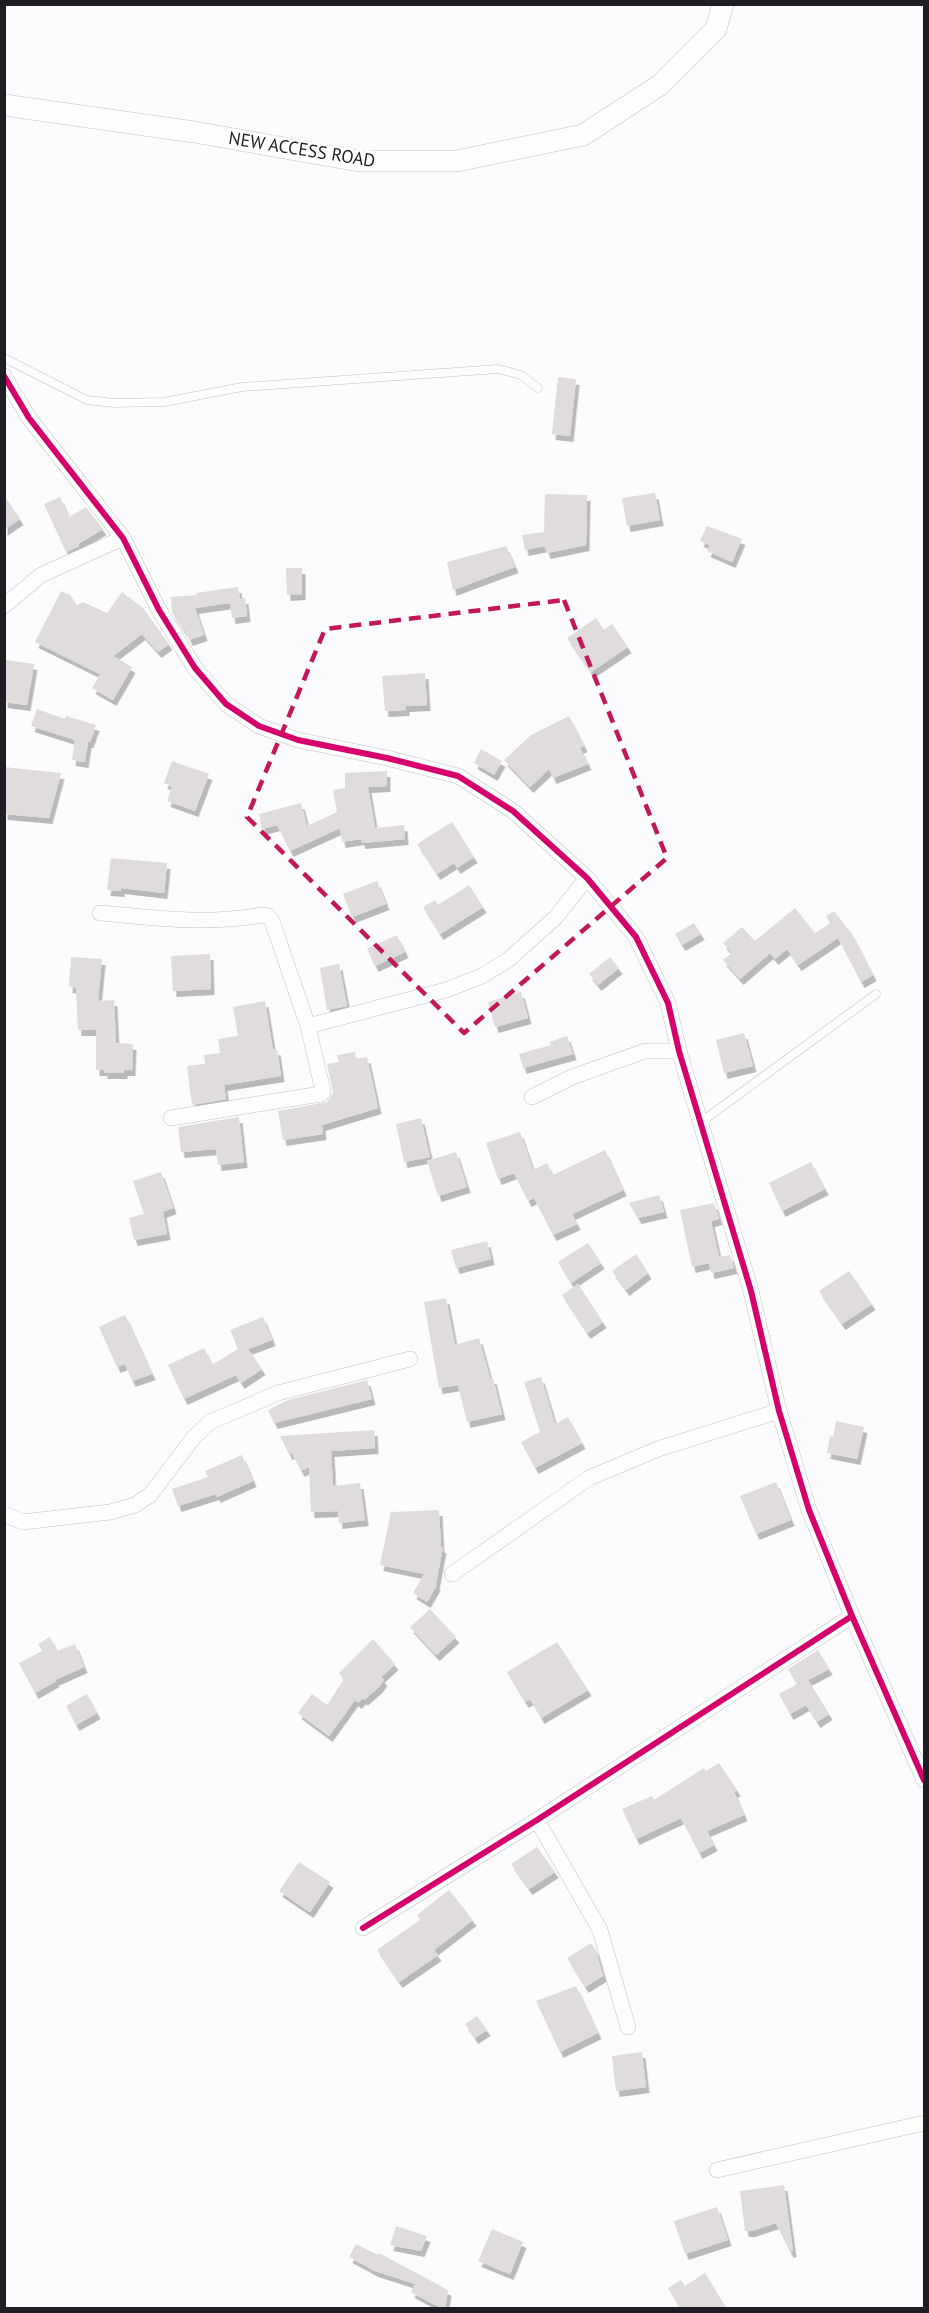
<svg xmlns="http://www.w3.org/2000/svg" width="929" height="2313" viewBox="0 0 929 2313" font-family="'PT Sans',sans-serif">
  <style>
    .building { fill: #e0dcdc; filter: url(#shadow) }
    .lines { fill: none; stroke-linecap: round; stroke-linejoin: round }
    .service-casing { stroke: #c2c1c5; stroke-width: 9 }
    .minor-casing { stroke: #c2c1c5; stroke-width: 16 }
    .secondary-casing { stroke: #c2c1c5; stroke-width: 22 }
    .service { stroke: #fffeff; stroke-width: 8 }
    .minor { stroke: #fffeff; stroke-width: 15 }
    .secondary { stroke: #fffeff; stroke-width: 21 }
    .cycleway-casing { stroke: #fff; stroke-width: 10 }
    .cycleway { stroke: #d6006c; stroke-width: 6 }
    .marked { fill: none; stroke: #c2185b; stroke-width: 4.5; stroke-dasharray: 12 8; stroke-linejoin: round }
    .labels { text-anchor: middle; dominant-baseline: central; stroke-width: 6; stroke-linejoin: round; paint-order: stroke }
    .street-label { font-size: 18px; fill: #1f1d23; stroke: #fff }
  </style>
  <defs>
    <filter id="shadow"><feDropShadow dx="3.5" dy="6" stdDeviation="0" flood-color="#0004"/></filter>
  </defs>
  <rect width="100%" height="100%" fill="#fcfbfd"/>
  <path class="building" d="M558 377 576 379 570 436 552 434Z
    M655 493 660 520 627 526 622 498Z
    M545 494 587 495 586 545 547 553 545 546 525 550 522 535 544 532Z
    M4 495 20 519 4 530Z
    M60 497 69 517 86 507 103 529 78 544 79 546 66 552 44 504Z
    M707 526 742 539 732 562 707 551 710 545 700 541Z
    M506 546 515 567 453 590 447 562Z
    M286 568H302V594L287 595Z
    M238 587 240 599 245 598 247 616 232 618 230 603 195 608 204 635 189 640 185 630 184 631 172 613 171 597 197 595 196 593Z
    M61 591 70 595 77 605 83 602 107 613 122 592 143 608 169 644 158 652 142 634 113 656 132 667 113 700 92 688 100 675 104 676 35 642Z
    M596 618 604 630 612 624 628 647 591 672 567 638Z
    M6 660 34 664 27 705 4 702Z
    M425 673 427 705 406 706V710L385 711 382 676Z
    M37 709 65 719 66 716 96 725 90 742H88L85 762 72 760 75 740 31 726Z
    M569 716 584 746 580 748 588 764 553 778 549 769 530 787 504 760 531 735Z
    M481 749 502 761 494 775 474 763Z
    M172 761 209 774 195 811 167 801 172 786 164 783Z
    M4 767 61 773 49 818 4 814Z
    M387 771V786L368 787 375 828 404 825 405 839 362 843 361 839 342 842 340 828 290 851 277 825 262 829 259 814 301 803 307 826 337 812 333 790 345 788V773Z
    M452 822 474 857 457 868 454 863 437 874 417 844Z
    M111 858 167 863 164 893 121 888V891L107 890Z
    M377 881 386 904 352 917 343 894Z
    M469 885 483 907 440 934 423 907 435 900 438 905Z
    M795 908 815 933 830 923 826 916 834 911 852 934 873 975 861 982 838 938 798 965 787 949 775 959 770 953 740 979 723 960 732 953 723 943 742 927 755 941Z
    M694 923 701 934 682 945 675 934Z
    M397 935 405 952 375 966 367 949Z
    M210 954 211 989 173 991 171 956Z
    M71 957 102 959 98 1001 114 1000 116 1043 133 1044 132 1070H124V1073H104V1070H96V1030H78L76 988 69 987Z
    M610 957 619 968 598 985 589 974Z
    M339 964 347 1006 327 1010 320 968Z
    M521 992 528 1018 495 1027 488 1002Z
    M265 1001 273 1050 277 1049 281 1076 224 1085 226 1099 192 1105 187 1066 205 1064 204 1055 220 1053 218 1039 238 1036 233 1007Z
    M744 1033 753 1066 724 1073 716 1040Z
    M567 1036 573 1054 523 1068 519 1054 551 1045 550 1042Z
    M355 1052 356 1059 367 1057 378 1108 322 1125 323 1134 283 1140 278 1111 327 1102 333 1092 327 1064 339 1062 337 1055Z
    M239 1117 244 1162 218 1165 216 1149 181 1152 178 1127Z
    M421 1118 430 1157 404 1162 396 1124Z
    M520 1132 533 1170 547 1163 553 1175 605 1150 623 1190 572 1214 577 1224 553 1235 534 1198 528 1201 514 1173 498 1179 486 1143Z
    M456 1152 467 1187 438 1196 427 1161Z
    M811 1162 825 1189 782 1211 769 1183Z
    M161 1172 173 1208 163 1212 167 1234 134 1240 129 1218 144 1214 133 1181Z
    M659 1195 664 1212 638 1218 629 1203Z
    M714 1203 719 1219 711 1221 719 1257 730 1255 734 1268 711 1273 709 1263 692 1267 680 1210Z
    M487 1241 491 1259 456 1268 451 1250Z
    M588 1243 601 1263 571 1283 558 1262Z
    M636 1254 648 1273 626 1290 612 1271Z
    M849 1271 872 1304 842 1324 819 1291Z
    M578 1284 603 1322 587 1333 562 1295Z
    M446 1298 455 1345 479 1338 490 1378H493L502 1414 467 1422 458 1385 439 1388 424 1302Z
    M125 1315 152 1374 132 1381 125 1364 117 1367 99 1327Z
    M263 1317 272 1340 248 1349 262 1369 241 1383 236 1375 184 1399 168 1365 204 1348 212 1365 238 1349 230 1330Z
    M541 1377 555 1424 568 1417 582 1443 535 1468 521 1442 540 1432 524 1382Z
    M367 1380 372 1399 274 1423 268 1410 288 1400Z
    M836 1421 864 1427 857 1459 827 1453 830 1436 833 1437Z
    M374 1430 375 1448 331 1451 333 1486 360 1483 365 1520 339 1523 338 1511 311 1512 309 1467 301 1471 292 1453 289 1454 280 1436Z
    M242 1455 253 1481 217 1497 216 1494 178 1506 172 1489 208 1477 205 1471Z
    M776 1482 791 1520 756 1534 740 1496Z
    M439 1510 441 1547H443L436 1584 437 1585 427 1602 413 1593 424 1574 380 1565 391 1512Z
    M430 1609 456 1637 436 1655 410 1627Z
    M50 1637 57 1651 75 1644 84 1667 55 1680 56 1681 35 1693 19 1663 42 1651 38 1644Z
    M373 1639 395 1664 381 1677 384 1680 379 1687 364 1700 363 1698 358 1703 355 1700 329 1736 298 1713 312 1694 327 1705 344 1679 339 1673Z
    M557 1642 588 1690 541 1718 530 1699 525 1702 507 1672Z
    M818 1650 829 1669 808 1680 829 1714 817 1722 806 1705 790 1714 779 1694 797 1684 788 1669Z
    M87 1694 97 1713 76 1725 66 1706Z
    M719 1763 737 1790 734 1792 744 1815 707 1831 714 1845 699 1853 681 1818 636 1839 622 1809 652 1796 654 1800 704 1768 706 1771Z
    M537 1847 555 1872 529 1889 511 1864Z
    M299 1862 330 1882 310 1912 279 1891Z
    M449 1890 473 1920 434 1950 438 1955 399 1982 377 1950 420 1920 417 1915Z
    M591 1943 596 1951 603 1976 585 1987 567 1958Z
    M576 1986 598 2033 560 2052 536 2001Z
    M477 2016 487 2030 475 2038 465 2024Z
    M642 2052 646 2087 616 2091 612 2056Z
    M784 2185 793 2251 790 2252 776 2223 752 2231H745L740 2191Z
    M717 2207 728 2240 685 2254 674 2221Z
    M396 2226 427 2236 421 2251 390 2245Z
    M492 2229 523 2242 510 2274 478 2261Z
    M356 2244 378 2255 379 2253 448 2290 445 2308H441L411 2292 415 2284 375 2271 349 2257Z
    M705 2273 726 2308H680L668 2288 681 2280 685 2286Z"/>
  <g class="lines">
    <g class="service-casing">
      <path id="service" d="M4 358 87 400 114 403 164 402 242 387 498 369 521 375 538 388
        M701 1122 876 994"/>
    </g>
    <g class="minor-casing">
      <path id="minor" d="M4 376 29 418 123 538 159 610 195 668 226 704 259 726 298 740 387 758 458 776 513 811 587 878 636 937 668 1003 679 1051 751 1291 779 1411 809 1510 852 1616 924 1780
        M4 606 41 575 123 538
        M100 913C156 918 206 925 262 915L268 916 272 921 308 1026 323 1091 321 1094 171 1118
        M308 1026 446 990 482 976 508 960 556 917 587 878
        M532 1097 572 1077 645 1051H679
        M4 1514 23 1522 110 1512 135 1505 150 1495 194 1437 210 1422 278 1393 410 1359
        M452 1574 589 1478 658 1449 779 1411
        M537 1820 600 1930 628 2027
        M363 1928 537 1820 852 1616
        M717 2170 924 2123"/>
    </g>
    <g class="secondary-casing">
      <path id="secondary" d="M4 105 194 132 359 161H457L583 135 660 85 716 29 723 4"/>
    </g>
    <use href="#service" class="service"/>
    <use href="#minor" class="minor"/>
    <use href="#secondary" class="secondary"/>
    <g class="cycleway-casing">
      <path id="cycleway" d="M4 376 29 418 123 538 159 610 195 668 226 704 259 726 298 740 387 758 458 776 513 811 587 878 636 937 668 1003 679 1051 751 1291 779 1411 809 1510 852 1616 924 1780
        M363 1928 537 1820 852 1616"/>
    </g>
    <use href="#cycleway" class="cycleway"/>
  </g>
  <path class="marked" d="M564 600 667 858 464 1033 247 817 325 629Z"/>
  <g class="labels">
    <g class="street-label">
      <text transform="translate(302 149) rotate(9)">NEW ACCESS ROAD</text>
    </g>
  </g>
  <rect width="929" height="2313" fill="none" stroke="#1f1d23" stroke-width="12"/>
</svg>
